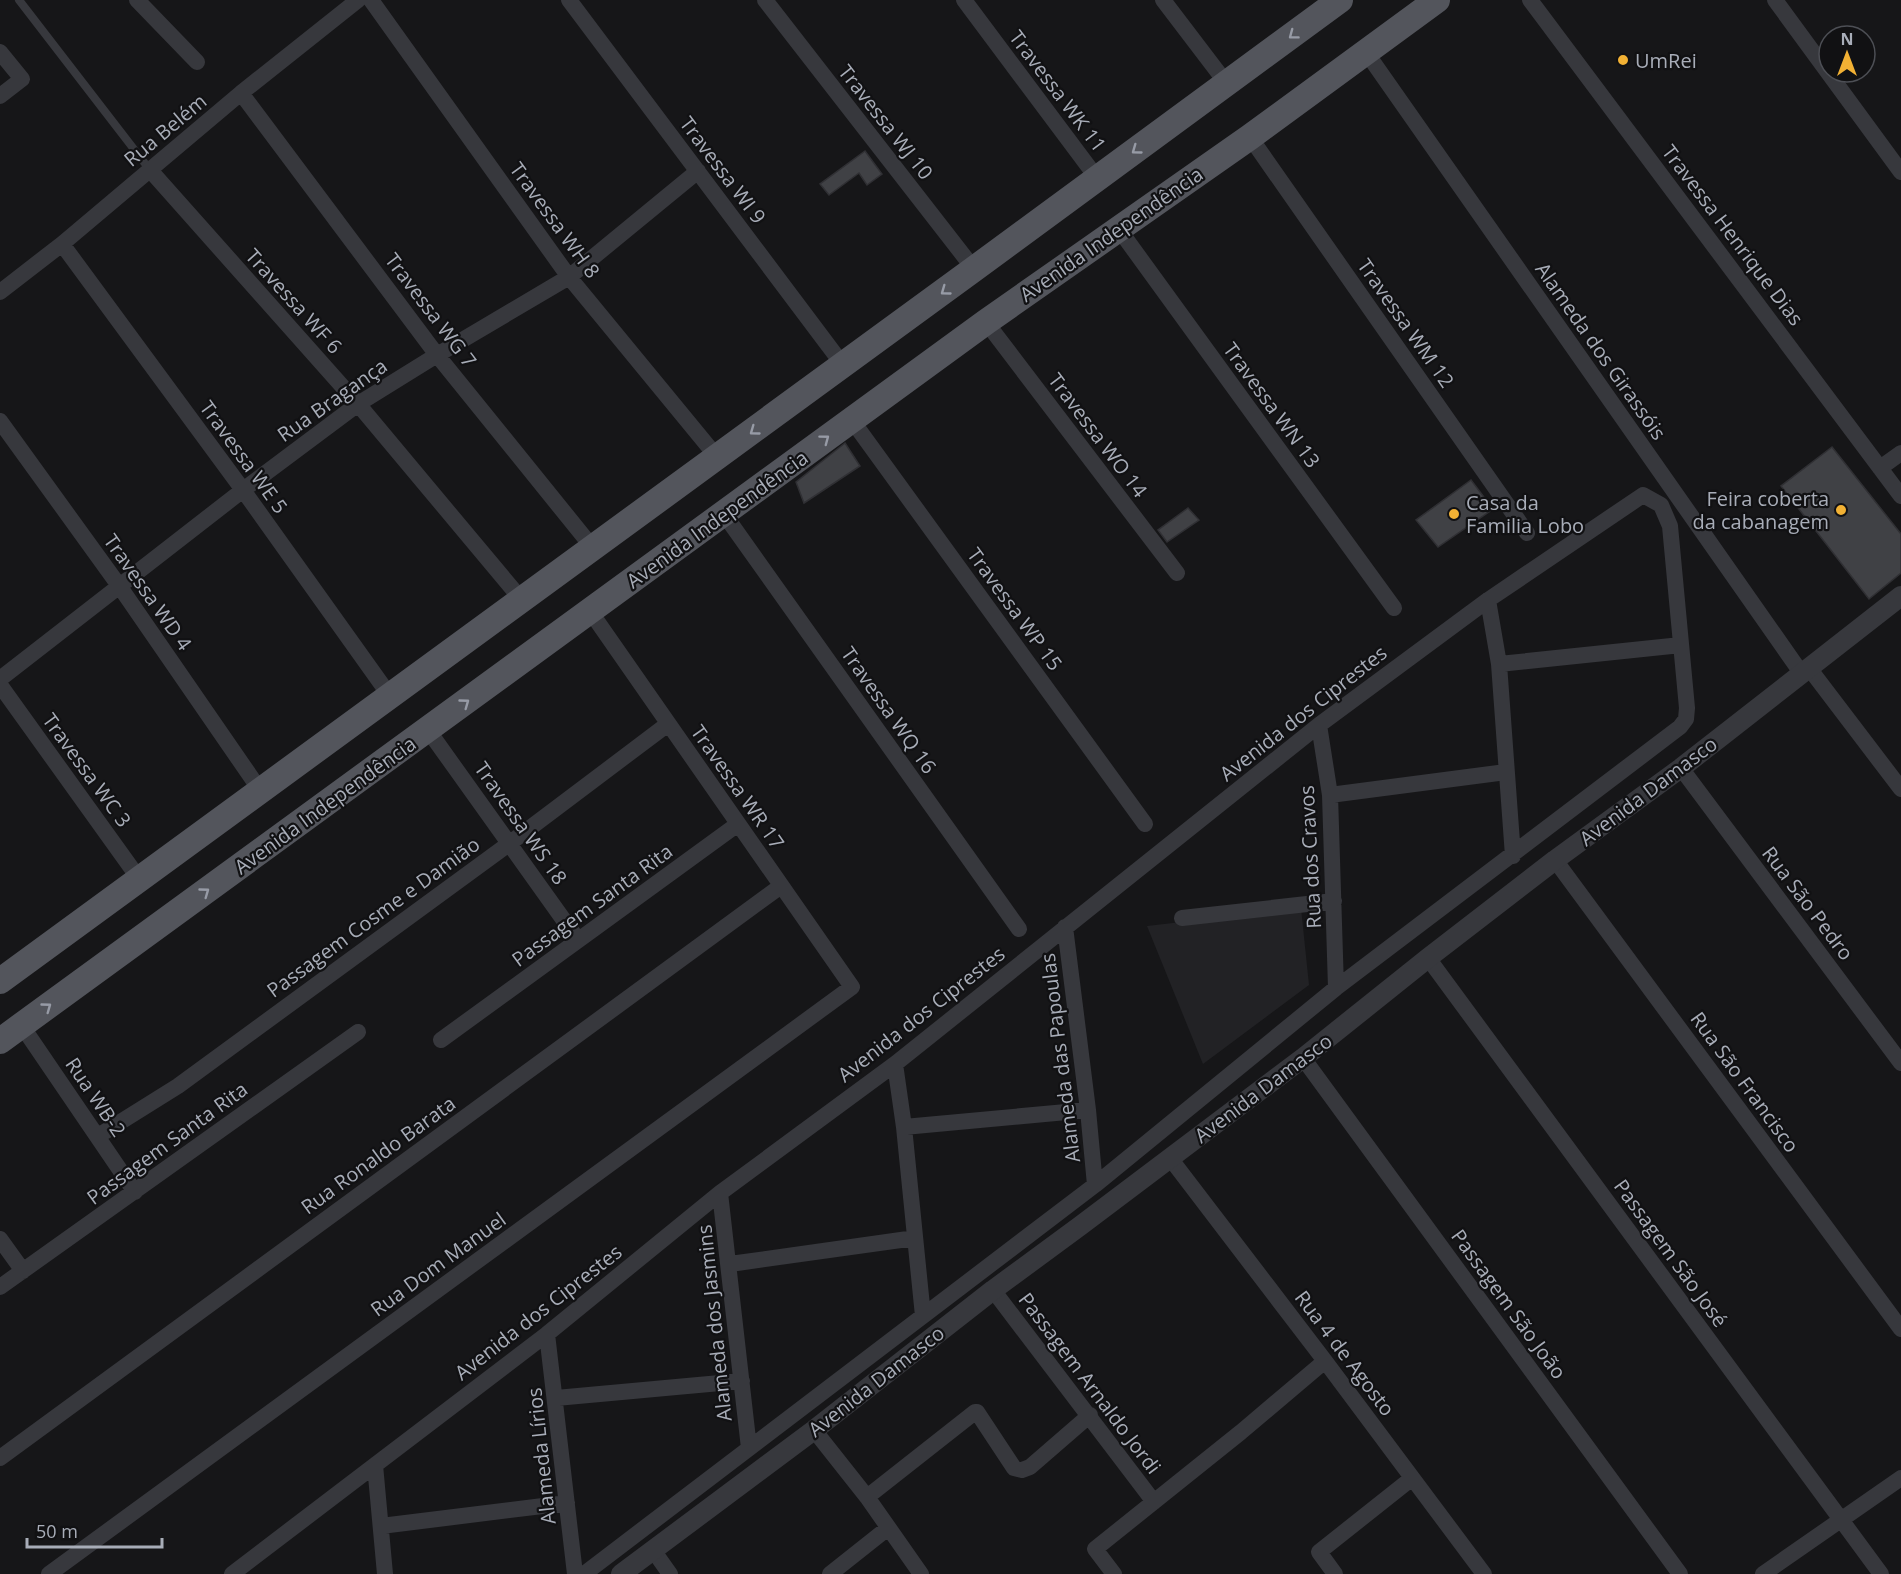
<svg xmlns="http://www.w3.org/2000/svg" width="1901" height="1574" viewBox="0 0 1901 1574" font-family="'Open Sans',sans-serif">
  <style>
    .built { fill: #222225 }
    .building { fill: #404145; stroke: #303034; stroke-width: 1.5 }
    .lines { fill: none; stroke-linecap: round; stroke-linejoin: round }
    .service { stroke: #37383d; stroke-width: 8 }
    .minor { stroke: #37383d; stroke-width: 16 }
    .tertiary { stroke: #37383d; stroke-width: 20 }
    .primary { stroke: #53555c; stroke-width: 26 }
    .oneway { stroke: #979ba6 }
    .poi-dot { fill: #f2b134; stroke: #111113; stroke-width: 2 }
    .labels { text-anchor: middle; dominant-baseline: central; stroke-width: 4.5; stroke-linejoin: round; paint-order: stroke }
    .poi-label { font-size: 20px; fill: #a8adb8; stroke: #111113; text-anchor: start }
    .street-label { font-size: 20px; fill: #a8adb8; stroke: #111113 }
  </style>
  <rect width="100%" height="100%" fill="#161618"/>
  <path class="built" d="M1301 908 1309 985 1203 1064 1147 926Z"/>
  <path class="building" d="M865 151 882 174 867 185 859 173 829 195 820 184Z
    M845 443 860 466 804 503 796 482Z
    M1832 447 1901 534V573L1869 599 1781 486Z
    M1471 480 1493 509 1438 547 1416 520Z
    M1188 508 1199 520 1167 542 1158 530Z"/>
  <g class="lines">
    <path class="service" d="M19 0 150 170"/>
    <path class="minor" d="M137 0 197 62
      M371 0 569 277 717 457
      M569 0 843 365
      M765 0 974 269
      M964 0 1097 178
      M1163 0 1227 84
      M1530 0 1901 496
      M1775 0 1901 172
      M0 52 22 79 0 96
      M1366 52 1802 674
      M241 93 437 355 593 548
      M1250 137 1527 533
      M150 170 358 404 521 599
      M1118 228 1394 608
      M62 244 243 490 390 696
      M0 292 62 244 241 93 358 0
      M986 322 1177 573
      M851 419 1145 824
      M0 421 120 587 260 790
      M1880 468 1901 453
      M724 514 1019 929
      M1488 600 1499 664 1513 856
      M1499 664 1681 645
      M1809 668 1901 789
      M0 679 243 490 358 404 437 355 569 277 698 171
      M0 685 140 880
      M1319 725 1330 795 1336 988
      M428 730 578 940
      M1681 768 1901 1063
      M1330 795 1506 772
      M1555 860 1901 1329
      M1182 918 1334 901
      M1065 927 1088 1110 1095 1185
      M1428 958 1881 1574
      M22 1026 135 1192
      M441 1040 738 824
      M1303 1058 1680 1574
      M895 1064 904 1127 923 1316
      M904 1127 1088 1110
      M98 1136 178 1086 510 843 668 724
      M1170 1158 1325 1361 1484 1574
      M720 1193 749 1448
      M0 1239 23 1271
      M730 1264 915 1238
      M0 1287 358 1032
      M993 1290 1154 1502
      M547 1334 575 1574
      M556 1398 742 1381
      M814 1430 867 1497 921 1574
      M0 1458 781 886
      M375 1465 385 1574
      M867 1497 975 1412H977L1014 1468 1022 1470 1030 1467 1090 1415
      M381 1526 567 1503
      M653 1550 670 1574
      M49 1574 852 987 590 611
      M232 1574 547 1334 720 1193 895 1064 1319 725 1488 600 1643 495 1661 505 1670 526 1687 708 1686 719 1680 727 1336 988 1095 1185 584 1574
      M830 1574 888 1528
      M1114 1574 1095 1549 1241 1432 1325 1361
      M1335 1574 1319 1552 1411 1479
      M1763 1574 1901 1478"/>
    <path class="tertiary" d="M621 1574 814 1430 993 1290 1080 1226 1303 1058 1428 958 1555 860 1681 768 1901 596"/>
    <path class="primary" d="M0 981 974 269 1340 0
      M0 1041 986 322 1250 137 1437 0"/>
  </g>
  <defs><path id="oneway-chevron" d="M-2-3.5L2.5 0L-2 3.5" fill="none" stroke-width="1.6" stroke-linecap="round" stroke-linejoin="round" transform="scale(1.5)"/></defs>
  <g class="oneway">
    <use href="#oneway-chevron" transform="translate(1293 35) rotate(143)"/>
    <use href="#oneway-chevron" transform="translate(1136 150) rotate(144)"/>
    <use href="#oneway-chevron" transform="translate(945 291) rotate(144)"/>
    <use href="#oneway-chevron" transform="translate(754 431) rotate(144)"/>
    <use href="#oneway-chevron" transform="translate(825 439) rotate(-37)"/>
    <use href="#oneway-chevron" transform="translate(465 703) rotate(-36)"/>
    <use href="#oneway-chevron" transform="translate(205 892) rotate(-36)"/>
    <use href="#oneway-chevron" transform="translate(47 1007) rotate(-36)"/>
  </g>
  <g class="poi-dot">
    <circle cx="1623" cy="60" r="6"/>
    <circle cx="1841" cy="510" r="6"/>
    <circle cx="1454" cy="514" r="6"/>
  </g>
  <g class="labels">
    <g class="poi-label">
      <text x="1635" y="60">UmRei</text>
      <text x="1829" y="498" text-anchor="end">Feira coberta<tspan x="1829" dy="23">da cabanagem</tspan></text>
      <text x="1466" y="502">Casa da<tspan x="1466" dy="23">Familia Lobo</tspan></text>
    </g>
    <g class="street-label">
      <text transform="translate(1058 91) rotate(53)">Travessa WK 11</text>
      <text transform="translate(886 122) rotate(52)">Travessa WJ 10</text>
      <text transform="translate(165 130) rotate(-40)">Rua Belém</text>
      <text transform="translate(723 170) rotate(53)">Travessa WI 9</text>
      <text transform="translate(555 220) rotate(54)">Travessa WH 8</text>
      <text transform="translate(1111 234) rotate(-35)">Avenida Independência</text>
      <text transform="translate(1733 235) rotate(53)">Travessa Henrique Dias</text>
      <text transform="translate(294 301) rotate(48)">Travessa WF 6</text>
      <text transform="translate(431 310) rotate(53)">Travessa WG 7</text>
      <text transform="translate(1406 323) rotate(55)">Travessa WM 12</text>
      <text transform="translate(1601 351) rotate(55)">Alameda dos Girassóis</text>
      <text transform="translate(332 400) rotate(-35)">Rua Bragança</text>
      <text transform="translate(1272 405) rotate(54)">Travessa WN 13</text>
      <text transform="translate(1098 435) rotate(53)">Travessa WO 14</text>
      <text transform="translate(244 457) rotate(54)">Travessa WE 5</text>
      <text transform="translate(717 519) rotate(-36)">Avenida Independência</text>
      <text transform="translate(148 592) rotate(55)">Travessa WD 4</text>
      <text transform="translate(1015 609) rotate(54)">Travessa WP 15</text>
      <text transform="translate(889 710) rotate(55)">Travessa WQ 16</text>
      <text transform="translate(1303 713) rotate(-38)">Avenida dos Ciprestes</text>
      <text transform="translate(87 770) rotate(54)">Travessa WC 3</text>
      <text transform="translate(738 787) rotate(55)">Travessa WR 17</text>
      <text transform="translate(1648 791) rotate(-37)">Avenida Damasco</text>
      <text transform="translate(325 805) rotate(-36)">Avenida Independência</text>
      <text transform="translate(521 823) rotate(55)">Travessa WS 18</text>
      <text transform="translate(1310 857) rotate(-93)">Rua dos Cravos</text>
      <text transform="translate(1808 903) rotate(53)">Rua São Pedro</text>
      <text transform="translate(592 905) rotate(-36)">Passagem Santa Rita</text>
      <text transform="translate(373 917) rotate(-36)">Passagem Cosme e Damião</text>
      <text transform="translate(921 1014) rotate(-38)">Avenida dos Ciprestes</text>
      <text transform="translate(1060 1058) rotate(-97)">Alameda das Papoulas</text>
      <text transform="translate(1745 1082) rotate(54)">Rua São Francisco</text>
      <text transform="translate(1263 1088) rotate(-37)">Avenida Damasco</text>
      <text transform="translate(96 1097) rotate(56)">Rua WB-2</text>
      <text transform="translate(167 1143) rotate(-36)">Passagem Santa Rita</text>
      <text transform="translate(378 1155) rotate(-36)">Rua Ronaldo Barata</text>
      <text transform="translate(1671 1253) rotate(54)">Passagem São José</text>
      <text transform="translate(438 1264) rotate(-36)">Rua Dom Manuel</text>
      <text transform="translate(1509 1304) rotate(54)">Passagem São João</text>
      <text transform="translate(538 1312) rotate(-38)">Avenida dos Ciprestes</text>
      <text transform="translate(714 1323) rotate(-96)">Alameda dos Jasmins</text>
      <text transform="translate(1345 1353) rotate(53)">Rua 4 de Agosto</text>
      <text transform="translate(876 1381) rotate(-38)">Avenida Damasco</text>
      <text transform="translate(1090 1383) rotate(53)">Passagem Arnaldo Jordi</text>
      <text transform="translate(541 1456) rotate(-96)">Alameda Lírios</text>
    </g>
  </g>
  <g transform="translate(1847 54)"><circle r="28" fill="#111113" stroke="#4d4f55" stroke-width="1.5"/>
  <path d="M0-4.5L10 22L0 15L-10 22Z" fill="#f2b134"/>
  <text y="-9" font-size="16" font-weight="bold" text-anchor="middle" fill="#a8adb8">N</text>
  </g>
  <path d="M27 1538v9h135v-9" fill="none" stroke="#a8adb8" stroke-width="3"/>
  <text x="36" y="1538" font-size="18" fill="#a8adb8" stroke="#111113" stroke-width="4.5" paint-order="stroke">50 m</text>
</svg>
